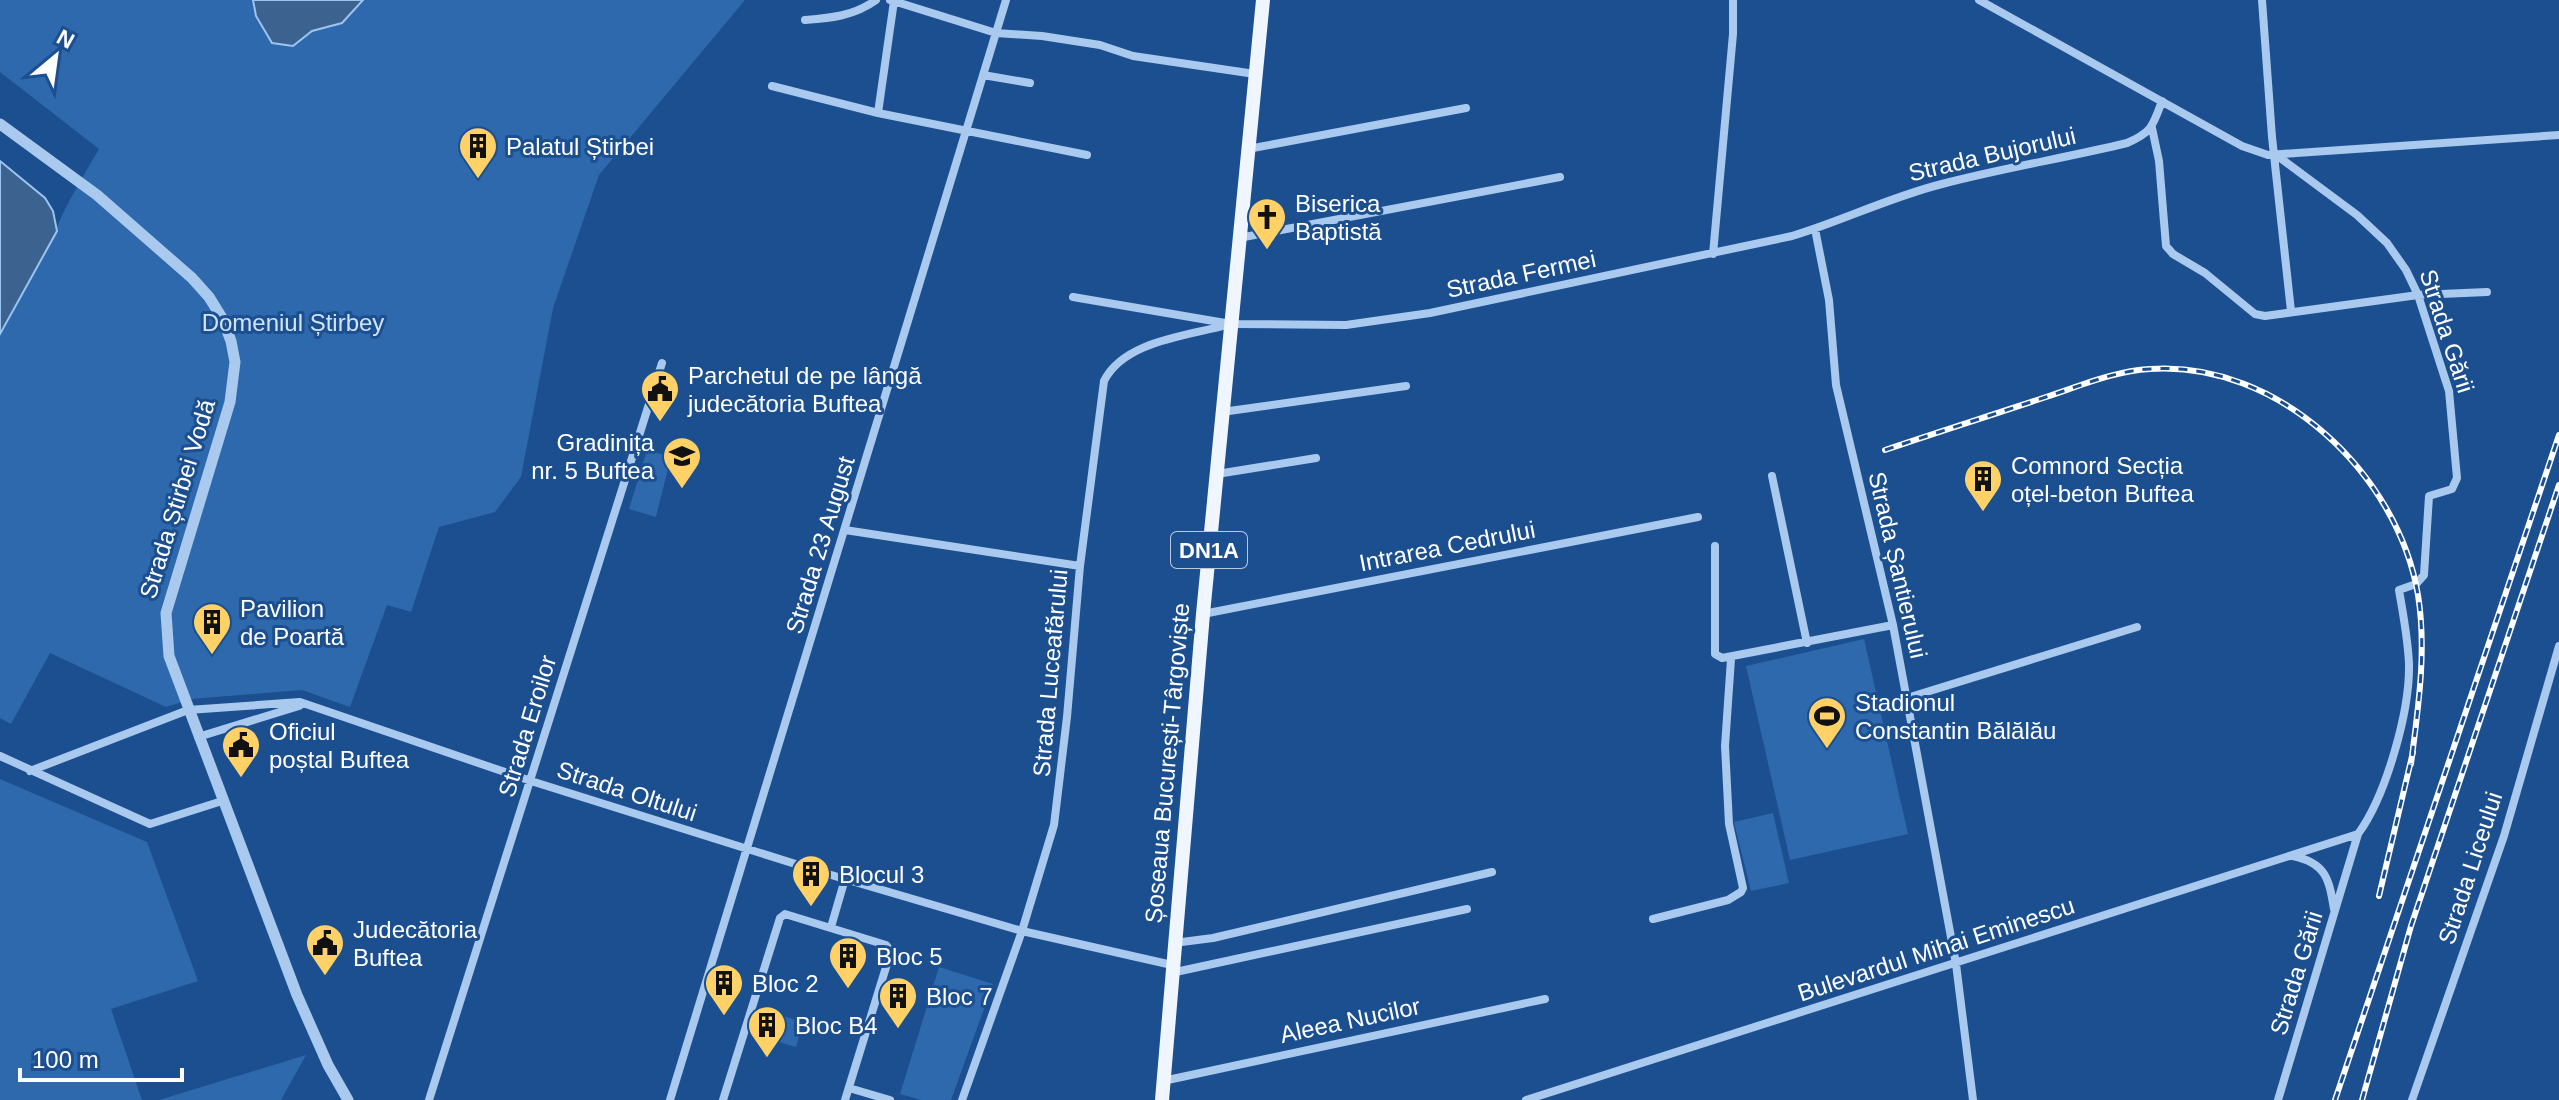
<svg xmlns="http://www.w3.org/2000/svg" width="2559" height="1100" viewBox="0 0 2559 1100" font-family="Helvetica,sans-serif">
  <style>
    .green { fill: #2e69ad }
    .water { fill: #3c6290; stroke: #9cc4f0; stroke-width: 2 }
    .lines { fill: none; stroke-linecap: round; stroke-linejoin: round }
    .minor { stroke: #a9c9ee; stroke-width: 8 }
    .tertiary { stroke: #a9c9ee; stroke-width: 11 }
    .primary { stroke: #f0f6ff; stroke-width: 14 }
    .rail-casing { stroke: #fff; stroke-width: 6 }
    .rail { stroke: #1b4f8f; stroke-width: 3; stroke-dasharray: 9; stroke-linecap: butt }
    .labels { text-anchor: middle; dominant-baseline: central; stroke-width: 6; stroke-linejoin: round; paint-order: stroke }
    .shield { fill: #1b4f8f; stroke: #bbcadd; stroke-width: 2 }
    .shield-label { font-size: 22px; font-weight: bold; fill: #fff }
    .poi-label { font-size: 24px; fill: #fff; stroke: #1b4f8f; text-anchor: start }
    .street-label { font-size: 24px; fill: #fff; stroke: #1b4f8f }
    .park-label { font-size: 24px; fill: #cfe3fa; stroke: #1b4f8f }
  </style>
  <rect width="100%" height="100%" fill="#1b4f8f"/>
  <path class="green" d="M0 0H745L599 175 553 308 521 477 495 512 439 527 411 612 387 605 350 707 302 690 192 699 166 707 50 653 11 724 0 718V334L57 231C56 221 91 163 99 149L0 72Z
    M647 450 671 457 656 517 629 509Z
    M1864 639 1908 834 1790 860 1746 666Z
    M0 779 147 842 198 981 111 1009 142 1100H0Z
    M1773 813 1789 883 1751 891 1734 822Z
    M939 967 993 984 951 1100H921L900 1094Z
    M763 1010 803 1022 796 1047 755 1035Z
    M306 1055 281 1100H159Z"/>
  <path class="water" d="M253 0H363L342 23 312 31 293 46 272 43 256 16Z
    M0 161 45 198 53 211 57 231 0 334Z"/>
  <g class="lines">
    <path class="minor" d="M890 0 996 33 1042 36 1100 45 1133 56 1255 74
      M1979 0 2242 146 2268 155 2559 135
      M2262 0 2272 137 2291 311
      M805 20C831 18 854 16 876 0
      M983 75 1030 83
      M772 86 878 113 1087 155
      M878 113 894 1
      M2152 128 2159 161 2166 246 2173 254 2205 273 2255 314 2265 316 2418 295 2487 292
      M1248 149 1466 108
      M2275 154 2357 215 2387 243 2406 270 2418 295 2449 391 2457 478 2452 489 2429 496 2424 575 2416 584 2399 590C2403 614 2408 639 2409 664 2410 711 2386 796 2358 834L2278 1100
      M1815 229 1829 300 1836 385 1893 625 1956 964 1973 1100
      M1239 238 1560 177
      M1713 254 1733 34V0
      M1073 297 1231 324 1346 325 1430 313 1792 236C1842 221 1890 197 1942 184 2003 168 2065 158 2127 143 2152 132 2153 126 2162 101
      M1222 412 1406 386
      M1217 474 1316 458
      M1772 476 1807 643
      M845 530 1080 566
      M1715 546V654L1722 658 1893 625
      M1203 614 1698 517
      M1907 698 2137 627
      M198 737 299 706
      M0 756 150 824 222 801
      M30 771 188 710 300 702 531 781 821 872 1022 931 1172 965
      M2293 856C2326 863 2329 879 2334 909
      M1653 919 1728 900 1741 892 1743 888 1729 824 1725 746 1731 659
      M831 927 845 879
      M1174 943 1213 938 1492 872
      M1171 973 1467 909
      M1163 1081 1545 999
      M849 1088 890 1100
      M429 1100 662 363
      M670 1100 1006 0
      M723 1100 780 918 785 914 886 945 891 951 845 1100
      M962 1100 1022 931 1054 825 1067 717 1080 566 1104 381C1124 341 1187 336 1227 325
      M1526 1100 2358 834
      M2412 1100 2504 836 2559 646"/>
    <path class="tertiary" d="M0 124 97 195 192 278 209 297 222 318 231 341 235 362 230 402 166 613 169 656 297 995 328 1065 348 1100"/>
    <path class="primary" d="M1162 1100 1203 614 1263 0"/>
    <g class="rail-casing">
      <path id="rail" d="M1885 450C1938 432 1992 415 2046 397 2080 386 2114 371 2150 369 2278 360 2398 474 2418 595 2427 651 2418 709 2411 764
        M2379 896 2413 752
        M2335 1100 2559 435
        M2362 1100 2411 926 2559 485"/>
    </g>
    <use href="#rail" class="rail"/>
  </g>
  <defs>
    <g id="building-pin" transform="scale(2)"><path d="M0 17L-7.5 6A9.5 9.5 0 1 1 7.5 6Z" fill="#ffd166" stroke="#1b4f8f"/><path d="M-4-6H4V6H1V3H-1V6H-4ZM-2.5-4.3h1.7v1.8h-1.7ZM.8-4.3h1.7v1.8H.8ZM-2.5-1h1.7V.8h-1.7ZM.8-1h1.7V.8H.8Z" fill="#111"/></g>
    <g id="church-pin" transform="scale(2)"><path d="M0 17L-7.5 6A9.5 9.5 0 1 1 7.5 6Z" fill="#ffd166" stroke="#1b4f8f"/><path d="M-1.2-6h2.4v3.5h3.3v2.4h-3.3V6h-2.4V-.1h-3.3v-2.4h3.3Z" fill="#111"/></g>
    <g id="civic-pin" transform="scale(2)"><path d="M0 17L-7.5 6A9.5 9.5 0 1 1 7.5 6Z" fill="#ffd166" stroke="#1b4f8f"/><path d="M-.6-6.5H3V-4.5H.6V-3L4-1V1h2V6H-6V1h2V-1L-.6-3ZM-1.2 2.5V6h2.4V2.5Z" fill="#111"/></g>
    <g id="school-pin" transform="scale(2)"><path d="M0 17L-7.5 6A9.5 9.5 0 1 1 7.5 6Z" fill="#ffd166" stroke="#1b4f8f"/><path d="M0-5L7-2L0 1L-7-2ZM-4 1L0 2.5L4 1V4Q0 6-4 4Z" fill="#111"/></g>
    <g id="stadium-pin" transform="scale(2)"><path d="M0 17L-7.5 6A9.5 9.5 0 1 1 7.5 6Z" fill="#ffd166" stroke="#1b4f8f"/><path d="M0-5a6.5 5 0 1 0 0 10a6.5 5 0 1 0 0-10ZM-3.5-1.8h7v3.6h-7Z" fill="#111"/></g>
  </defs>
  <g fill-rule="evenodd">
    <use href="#building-pin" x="478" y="146"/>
    <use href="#church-pin" x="1267" y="217"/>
    <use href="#civic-pin" x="660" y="389"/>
    <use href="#school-pin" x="682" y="456"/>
    <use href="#building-pin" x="1983" y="479"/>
    <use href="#building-pin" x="212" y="622"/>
    <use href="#stadium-pin" x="1827" y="716"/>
    <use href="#civic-pin" x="241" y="745"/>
    <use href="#building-pin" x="811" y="874"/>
    <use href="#civic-pin" x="325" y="943"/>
    <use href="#building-pin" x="848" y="956"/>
    <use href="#building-pin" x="724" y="983"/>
    <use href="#building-pin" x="898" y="996"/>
    <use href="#building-pin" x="767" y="1025"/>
  </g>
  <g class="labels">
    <rect class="shield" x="1171" y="532" width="76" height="36" rx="6"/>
    <g class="shield-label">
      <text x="1209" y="550">DN1A</text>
    </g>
    <g class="poi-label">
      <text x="506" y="146">Palatul Știrbei</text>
      <text x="1295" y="203">Biserica<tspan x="1295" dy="28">Baptistă</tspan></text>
      <text x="688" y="375">Parchetul de pe lângă<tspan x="688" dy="28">judecătoria Buftea</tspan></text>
      <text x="654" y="442" text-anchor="end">Gradinița<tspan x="654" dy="28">nr. 5 Buftea</tspan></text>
      <text x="2011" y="465">Comnord Secția<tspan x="2011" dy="28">oțel-beton Buftea</tspan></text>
      <text x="240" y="608">Pavilion<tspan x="240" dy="28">de Poartă</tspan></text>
      <text x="1855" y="702">Stadionul<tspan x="1855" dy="28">Constantin Bălălău</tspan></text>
      <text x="269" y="731">Oficiul<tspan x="269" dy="28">poștal Buftea</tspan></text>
      <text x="839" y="874">Blocul 3</text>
      <text x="353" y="929">Judecătoria<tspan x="353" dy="28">Buftea</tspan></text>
      <text x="876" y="956">Bloc 5</text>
      <text x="752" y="983">Bloc 2</text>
      <text x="926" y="996">Bloc 7</text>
      <text x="795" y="1025">Bloc B4</text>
    </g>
    <g class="street-label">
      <text transform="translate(1992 154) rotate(-13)">Strada Bujorului</text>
      <text transform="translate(1521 274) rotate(-12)">Strada Fermei</text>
      <text transform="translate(2447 331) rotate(72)">Strada Gării</text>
      <text transform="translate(177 499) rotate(-73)">Strada Știrbei Vodă</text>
      <text transform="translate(820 545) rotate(-73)">Strada 23 August</text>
      <text transform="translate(1447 546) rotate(-11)">Intrarea Cedrului</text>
      <text transform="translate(1898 565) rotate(77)">Strada Șantierului</text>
      <text transform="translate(1050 673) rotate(-85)">Strada Luceafărului</text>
      <text transform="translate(527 726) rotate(-73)">Strada Eroilor</text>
      <text transform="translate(1167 763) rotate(-85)">Șoseaua București-Târgoviște</text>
      <text transform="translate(627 791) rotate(18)">Strada Oltului</text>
      <text transform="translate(2470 868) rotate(-72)">Strada Liceului</text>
      <text transform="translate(1936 949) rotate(-18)">Bulevardul Mihai Eminescu</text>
      <text transform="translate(2296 973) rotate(-73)">Strada Gării</text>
      <text transform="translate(1350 1020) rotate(-12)">Aleea Nucilor</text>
    </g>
    <g class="park-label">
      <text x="293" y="322">Domeniul Știrbey</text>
    </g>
  </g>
  <g transform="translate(56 56) rotate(29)" stroke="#1b4f8f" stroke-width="6" paint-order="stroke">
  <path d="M0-6L14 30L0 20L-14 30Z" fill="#ffffff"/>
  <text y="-12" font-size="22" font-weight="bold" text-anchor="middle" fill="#ffffff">N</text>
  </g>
  <path d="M20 1068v12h162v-12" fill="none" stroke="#ffffff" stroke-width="4"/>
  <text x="32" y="1068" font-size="24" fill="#ffffff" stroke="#1b4f8f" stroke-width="6" paint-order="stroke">100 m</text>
</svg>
